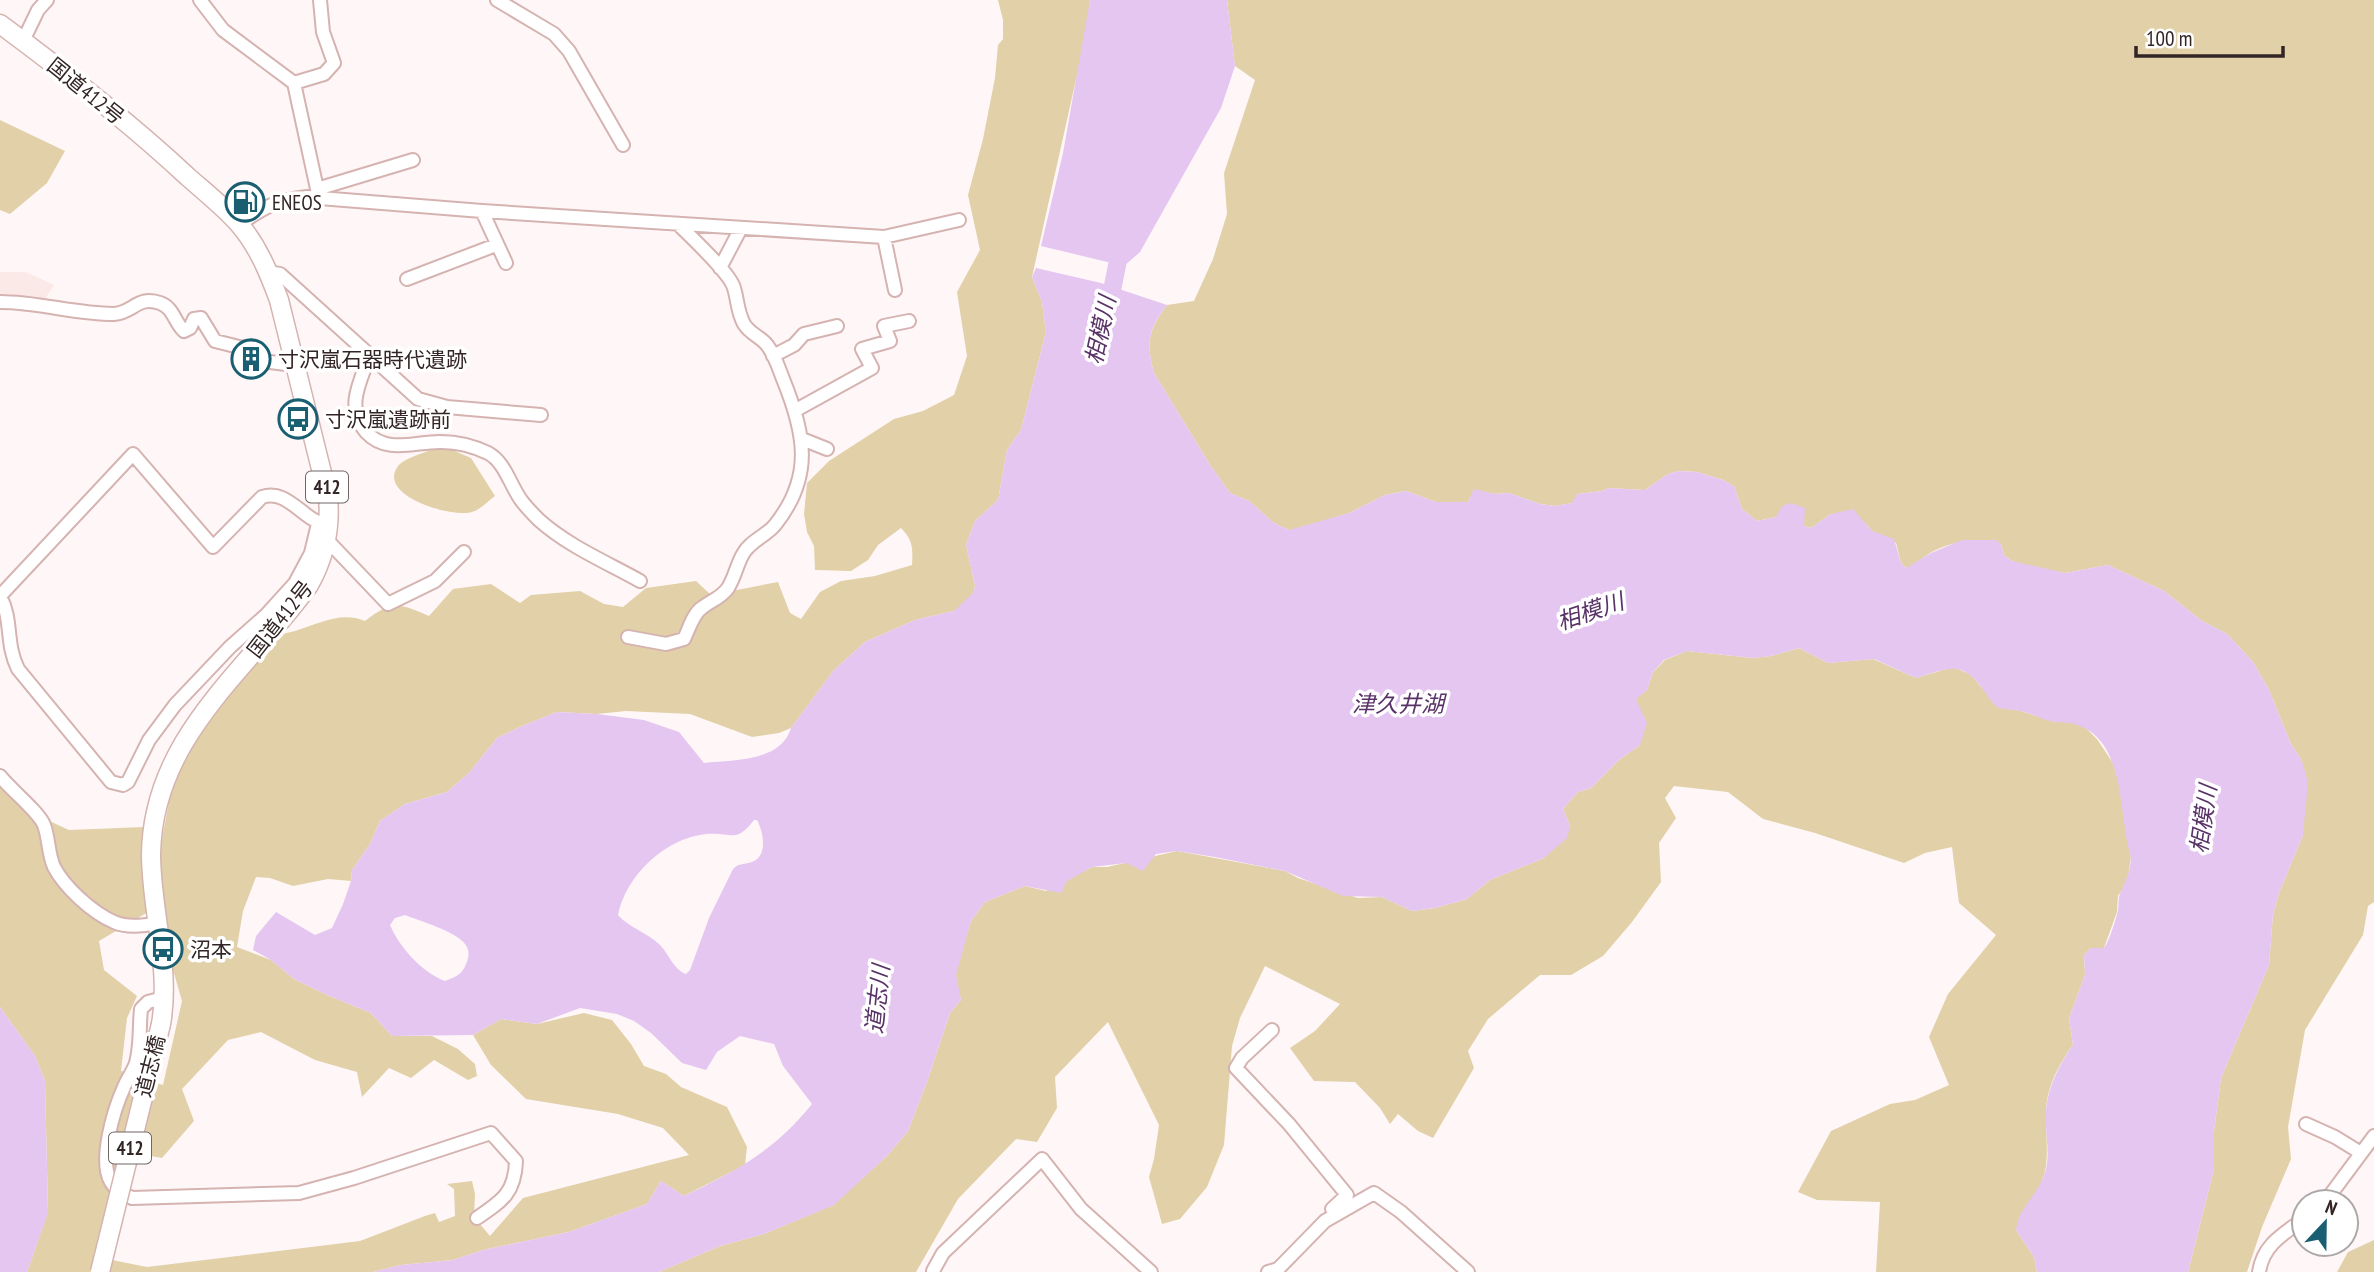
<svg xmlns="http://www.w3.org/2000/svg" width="2374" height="1272" viewBox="0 0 2374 1272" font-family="'PT Sans Narrow','Noto Sans JP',sans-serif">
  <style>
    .built { fill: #fbe9e8 }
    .green { fill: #e1d0a8; fill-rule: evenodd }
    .water { fill: #e5c6f1; fill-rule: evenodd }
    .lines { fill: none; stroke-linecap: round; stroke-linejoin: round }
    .river { stroke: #e5c6f1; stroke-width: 18 }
    .minor-casing { stroke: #d5b3b1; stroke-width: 16 }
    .highway-casing { stroke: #d5b3b1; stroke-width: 21 }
    .minor { stroke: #fff; stroke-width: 12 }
    .highway { stroke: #fff; stroke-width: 18 }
    .highway-bridge-casing { stroke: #d5b3b1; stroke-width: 21; stroke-linecap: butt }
    .highway-bridge { stroke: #fff; stroke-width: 18 }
    .labels { text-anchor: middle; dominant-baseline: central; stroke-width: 7; stroke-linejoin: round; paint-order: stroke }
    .shield { fill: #fff; stroke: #706666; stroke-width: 2 }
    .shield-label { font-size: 19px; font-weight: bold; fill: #332525 }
    .street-label { font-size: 21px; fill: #332525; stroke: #fff }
    .poi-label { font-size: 21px; fill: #332525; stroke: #fff; text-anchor: start }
    .water-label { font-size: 23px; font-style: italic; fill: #593268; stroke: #fff }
  </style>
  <rect width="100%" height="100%" fill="#fff7f7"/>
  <path class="built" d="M0 272H26L54 285 43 302 0 298Z"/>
  <path class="green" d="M998 0H1090L1085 39 1032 277 1042 302 1046 332 1021 430 1007 450 998 500 975 521 966 545 975 585 974 592 964 603 954 611 915 620 865 642 834 670 791 728 779 733 752 737 690 714 626 711 597 714 557 712 522 726 497 738 469 773 447 792 405 804 380 821 370 844 352 870 351 881 328 879 293 886 270 878 256 877 243 911 237 947 271 960 294 979 327 995 371 1013 392 1036H432L458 1049 475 1064 477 1076 468 1080 434 1060 411 1078 389 1068 362 1097 357 1072 315 1060 261 1032 228 1040 182 1089 194 1121 162 1158 124 1151 107 1259 147 1267 360 1241 425 1216 435 1213 439 1222 455 1216 454 1189 447 1184 472 1181 475 1194 474 1217 490 1236 523 1198 689 1155 663 1128 618 1114 526 1099 491 1065 473 1035 501 1019 537 1024 584 1013 612 1020 631 1044 644 1066 666 1074 681 1087 727 1107 747 1147 745 1165 684 1196 661 1181 647 1204 569 1232 483 1250 453 1260 401 1265 373 1272H27L48 1212 45 1081 35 1056 0 1007V780L32 813 69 830 144 827 162 839 174 775 188 741 261 638C272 636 284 634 295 631 319 624 340 611 365 621 392 600 399 603 429 616L453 589 491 584 520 603 531 595 580 591 604 604 623 607 646 588 696 581 711 595 778 582 790 613 801 619 820 592 841 581 875 576 912 565C913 549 913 540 901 528L878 545 868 560 851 571 815 570 814 546 807 532 804 514 807 483 829 461 894 419 923 411 954 395 967 356 957 292 980 250 968 195 983 139 995 78 998 45 1003 39V20ZM155 908 182 1001 163 1085 121 1071 127 1018 137 996 104 970 99 941Z
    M1227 0H2374V902L2368 906 2363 935 2305 1030 2288 1127 2291 1159 2262 1227 2247 1272H2188L2214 1169V1131L2221 1078 2269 965 2273 914 2279 893 2303 835 2302 761 2290 742 2269 690 2253 662 2227 634 2202 621 2164 591 2108 565 2065 573 2037 568 2012 561 2004 555 2001 544C1976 538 1954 540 1930 553 1922 558 1915 565 1906 568L1901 563 1896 543 1872 531 1866 524 1831 514 1811 528 1776 517 1757 521 1742 509 1734 486 1723 480 1697 472 1679 471 1668 474 1645 490 1609 488 1602 491 1577 494 1573 503 1555 506 1540 504 1509 493 1495 494 1474 490 1468 502H1436L1406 491 1385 495 1349 513 1298 529 1289 530 1274 523 1249 501 1230 493 1210 465 1154 373C1146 343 1148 330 1167 305L1194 301 1213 259 1227 214 1224 173 1255 80 1235 66Z
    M0 120 65 151 47 183 10 214 0 210Z
    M443 446 471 458 495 496C488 501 480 510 472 512 452 518 376 496 398 466 404 458 432 450 443 446Z
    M1799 648 1828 663 1873 659 1916 678 1953 667 1970 674 1999 707 2021 711 2055 722H2070L2085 727 2097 739 2113 763 2121 791 2131 857 2127 883 2118 896 2117 912 2104 948H2091L2084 955 2085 975 2069 1018 2073 1045C2058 1065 2045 1091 2046 1116 2046 1133 2048 1149 2046 1166 2043 1188 2026 1211 2016 1230L2034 1257 2037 1272H1876L1880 1202 1817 1200 1798 1192 1831 1131 1890 1104 1915 1100 1949 1085 1929 1037 1948 994 1996 935 1959 903 1952 847 1925 853 1904 863 1815 833 1763 819 1728 792 1674 786 1665 798 1676 818 1659 843 1661 882 1632 922 1603 956 1571 975H1540L1488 1019 1468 1051 1474 1068 1433 1138 1418 1131 1398 1114 1390 1124 1380 1108 1355 1082 1314 1081 1290 1048 1315 1031 1340 1004 1265 966 1240 1018 1232 1046 1224 1145 1207 1187 1180 1219 1162 1224 1149 1177 1154 1159 1159 1125 1108 1022 1055 1077 1057 1108 1037 1142 1016 1139 958 1199 916 1272H659L720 1246 764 1234 833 1205 887 1156 908 1131 927 1082 950 1013 961 1000 955 975 971 921 985 902 1025 886 1046 891 1092 867H1107L1177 851 1285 871 1298 878 1358 898 1382 897 1412 911 1435 908 1467 899 1490 880 1544 858 1570 826 1563 809 1578 792 1591 788 1619 760 1640 745 1635 699 1647 690 1653 672 1665 660 1687 651 1753 658 1771 656Z
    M2374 1240V1272H2337L2348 1252Z"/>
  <path class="water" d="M1090 0H1227L1235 66 1221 108 1140 252 1124 266 1041 246 1063 153Z
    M1036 268 1101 283 1167 305C1148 329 1146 343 1154 373L1210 465 1230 493 1249 501 1274 523 1289 530 1349 513 1385 495 1406 491 1436 502H1468L1474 489 1495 494 1509 493 1540 504 1555 506 1572 503 1577 494 1602 491 1609 488 1645 490 1668 474 1679 471 1697 472 1723 480 1734 486 1742 509 1757 521 1776 517 1782 506 1791 503 1805 508 1804 526 1811 528 1831 514 1853 509 1872 531 1894 539 1901 563 1906 568 1931 553 1962 540H1996L2001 544 2004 555 2012 561 2065 573 2108 565 2164 591 2202 621 2227 634 2253 662 2269 690 2290 742 2302 761 2308 783 2303 835 2279 893 2273 914 2269 965 2221 1078 2214 1131V1169L2188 1272H2037L2034 1257 2016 1230C2019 1205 2040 1194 2046 1169 2050 1151 2045 1132 2046 1115 2046 1090 2059 1065 2073 1045L2069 1018 2085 975 2084 955 2091 948H2104C2109 942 2116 919 2118 910 2119 905 2118 898 2120 894 2126 879 2130 874 2131 857 2118 817 2127 741 2077 725 2070 722 2063 723 2056 722 2044 721 2032 713 2020 711 2014 709 2005 710 1999 708 1993 705 1989 698 1985 692 1962 659 1950 668 1916 678L1874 659 1828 663 1799 648 1771 656 1753 658 1687 651 1664 660 1653 672 1647 690 1636 699 1647 723 1640 745 1619 760 1591 788 1578 792 1563 809 1570 826 1567 838 1544 858 1490 880 1467 899 1435 908 1412 911 1382 897 1343 896 1285 871 1215 857 1177 851 1156 854 1143 871 1126 863 1092 867 1067 881 1061 893 1025 886 985 902 971 921 956 975 961 1000 950 1013 927 1082 908 1131 887 1156 834 1205 764 1234 720 1246 659 1272H373L401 1265 453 1260 483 1250 569 1232 647 1204 661 1181 684 1196C738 1170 774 1151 812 1104L783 1066 774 1044 740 1036 717 1052 706 1070 682 1063 651 1033 634 1021 617 1014 580 1008 537 1024 501 1019 473 1035 392 1036 371 1013 327 995 294 979 271 960 253 950 256 936 276 912 315 935 332 928 343 904 351 881 352 870 370 844 380 821 405 804 447 792 469 773 497 738 522 726 557 712 597 714 644 720 679 732 704 763C733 760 781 762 791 728L834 670 865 642 915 620 954 611 974 592 975 585 966 545 975 521 998 500 1007 450 1021 430 1046 332 1042 302 1032 277ZM754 820H757C763 831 768 854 754 861 746 865 740 862 733 869L709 918 690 970 686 974C673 969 669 954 660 945 647 932 629 928 618 915 626 875 666 838 706 834 732 832 736 844 754 820ZM405 915C420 921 455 931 465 944 470 950 469 957 466 964 462 975 455 977 445 981 422 972 400 948 390 925L395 918Z
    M0 1007 35 1056 45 1081 48 1213 27 1272H0Z"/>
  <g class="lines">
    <path class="river" d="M1108 310 1122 241"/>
    <g class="minor-casing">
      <path id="minor" d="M200 0 223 30 294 83 319 198
        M497 0 554 34 569 51 623 145
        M23 41 38 10 47 0
        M294 83 324 74 334 63 323 32 320 0
        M317 189 413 160
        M482 211 506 263
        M239 225C263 207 277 200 307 197L482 211 884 237 959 220
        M884 237 895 290
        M720 268 741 228
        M269 272 280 274 418 399 447 407 541 415
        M407 279 496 245
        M0 302C39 302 75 314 114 314 133 313 138 295 160 303 174 308 174 322 184 331L190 328 194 319 201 318 215 341 247 349 262 361 286 364 296 362
        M773 356 794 345 804 334 837 326
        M369 357C360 382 345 408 366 432 387 455 416 441 442 442 458 442 473 446 488 453 505 462 510 485 521 500 526 507 533 514 539 520 568 546 606 562 640 581
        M796 410 872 368 862 349 890 341 884 326 909 321
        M802 439 827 449
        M327 540 388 604 435 581 464 552
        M0 596C13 620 5 643 18 669L111 782 123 785 128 782 149 740 175 705 230 647 266 615 295 583 311 553 318 524
        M0 596 133 454 213 547 262 497C289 488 304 523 327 524
        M628 637 666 644 684 639C689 629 693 613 703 607 712 600 721 598 728 588 735 577 737 564 743 554 750 541 766 536 775 525 814 476 805 433 783 379 779 369 775 355 767 345 761 337 750 334 744 324 737 311 738 301 734 288 730 273 691 237 678 224
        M0 776C10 789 39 812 44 825 49 838 48 854 54 867 65 888 93 913 114 922 127 928 143 926 157 923
        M163 998 148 1002 141 1009C139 1027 141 1044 136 1063 133 1072 127 1079 124 1087 114 1109 98 1161 111 1182 116 1191 124 1194 132 1198L299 1193 354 1178 491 1133 516 1161C515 1193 502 1201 477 1218
        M1272 1030 1242 1058 1236 1068 1289 1124 1347 1195 1332 1209
        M2306 1124 2335 1137 2361 1153
        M2325 1202 2374 1136
        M933 1271 943 1253 1042 1159 1081 1209 1151 1272
        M1268 1272 1278 1269 1325 1221 1374 1193 1401 1212 1468 1272
        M2259 1272C2263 1245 2283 1234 2304 1219"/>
    </g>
    <g class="highway-casing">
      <path id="highway" d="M0 24C65 72 129 122 188 177 205 192 224 207 239 224 258 246 269 273 279 300L328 497C331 529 325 557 309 585 246 672 153 737 151 854 151 910 171 968 161 1024"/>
    </g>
    <use href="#minor" class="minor"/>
    <use href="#highway" class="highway"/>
    <g class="highway-bridge-casing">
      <path id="highway-bridge" d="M100 1272 161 1024"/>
    </g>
    <use href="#highway-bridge" class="highway-bridge"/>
  </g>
  <defs>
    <g id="fuel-ring" transform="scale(2.0125)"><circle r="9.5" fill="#fff" stroke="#195f71" stroke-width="1.5"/><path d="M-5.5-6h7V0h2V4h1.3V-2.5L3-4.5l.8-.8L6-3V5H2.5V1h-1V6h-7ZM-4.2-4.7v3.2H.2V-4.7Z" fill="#195f71"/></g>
    <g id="building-ring" transform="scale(2.0125)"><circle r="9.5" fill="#fff" stroke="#195f71" stroke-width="1.5"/><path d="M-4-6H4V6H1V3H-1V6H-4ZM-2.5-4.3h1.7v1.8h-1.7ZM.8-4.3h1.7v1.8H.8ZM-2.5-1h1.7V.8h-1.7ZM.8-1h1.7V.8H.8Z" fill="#195f71"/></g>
    <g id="bus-ring" transform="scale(2.0125)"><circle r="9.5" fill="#fff" stroke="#195f71" stroke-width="1.5"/><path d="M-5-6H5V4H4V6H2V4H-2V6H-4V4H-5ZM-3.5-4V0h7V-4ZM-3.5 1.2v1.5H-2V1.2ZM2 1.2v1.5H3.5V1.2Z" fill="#195f71"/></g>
  </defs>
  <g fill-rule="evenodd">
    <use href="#fuel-ring" x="245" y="202"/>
    <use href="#building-ring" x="251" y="359"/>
    <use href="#bus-ring" x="298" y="419"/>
    <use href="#bus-ring" x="163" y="949"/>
  </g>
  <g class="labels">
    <g class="shield">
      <rect x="306" y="471.5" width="42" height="31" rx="5"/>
      <rect x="109" y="1132.5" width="42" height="31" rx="5"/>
    </g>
    <g class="shield-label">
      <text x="327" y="487">412</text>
      <text x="130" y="1148">412</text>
    </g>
    <g class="street-label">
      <text transform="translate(86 91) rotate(39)">国道412号</text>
      <text transform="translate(280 619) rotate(-52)">国道412号</text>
      <text transform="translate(150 1066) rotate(-76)">道志橋</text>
    </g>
    <g class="poi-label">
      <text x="272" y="202">ENEOS</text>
      <text x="278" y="359">寸沢嵐石器時代遺跡</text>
      <text x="325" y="419">寸沢嵐遺跡前</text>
      <text x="190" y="949">沼本</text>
    </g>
    <g class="water-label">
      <text transform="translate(1100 330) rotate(-78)">相模川</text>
      <text transform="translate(1590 611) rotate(-19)">相模川</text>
      <text x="1398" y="703">津久井湖</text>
      <text transform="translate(2203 819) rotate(-82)">相模川</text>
      <text transform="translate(877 999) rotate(-84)">道志川</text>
    </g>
  </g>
  <g transform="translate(2325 1223) rotate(22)"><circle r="33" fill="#ffffff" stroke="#ada8a8" stroke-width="2"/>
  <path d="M0-5L12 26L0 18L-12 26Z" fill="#195f71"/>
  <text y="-10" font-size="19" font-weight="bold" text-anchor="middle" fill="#332525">N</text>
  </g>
  <path d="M2136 46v10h147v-10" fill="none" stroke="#332525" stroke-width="3.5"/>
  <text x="2146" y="46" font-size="21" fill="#332525" stroke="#ffffff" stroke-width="5" paint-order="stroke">100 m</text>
</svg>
